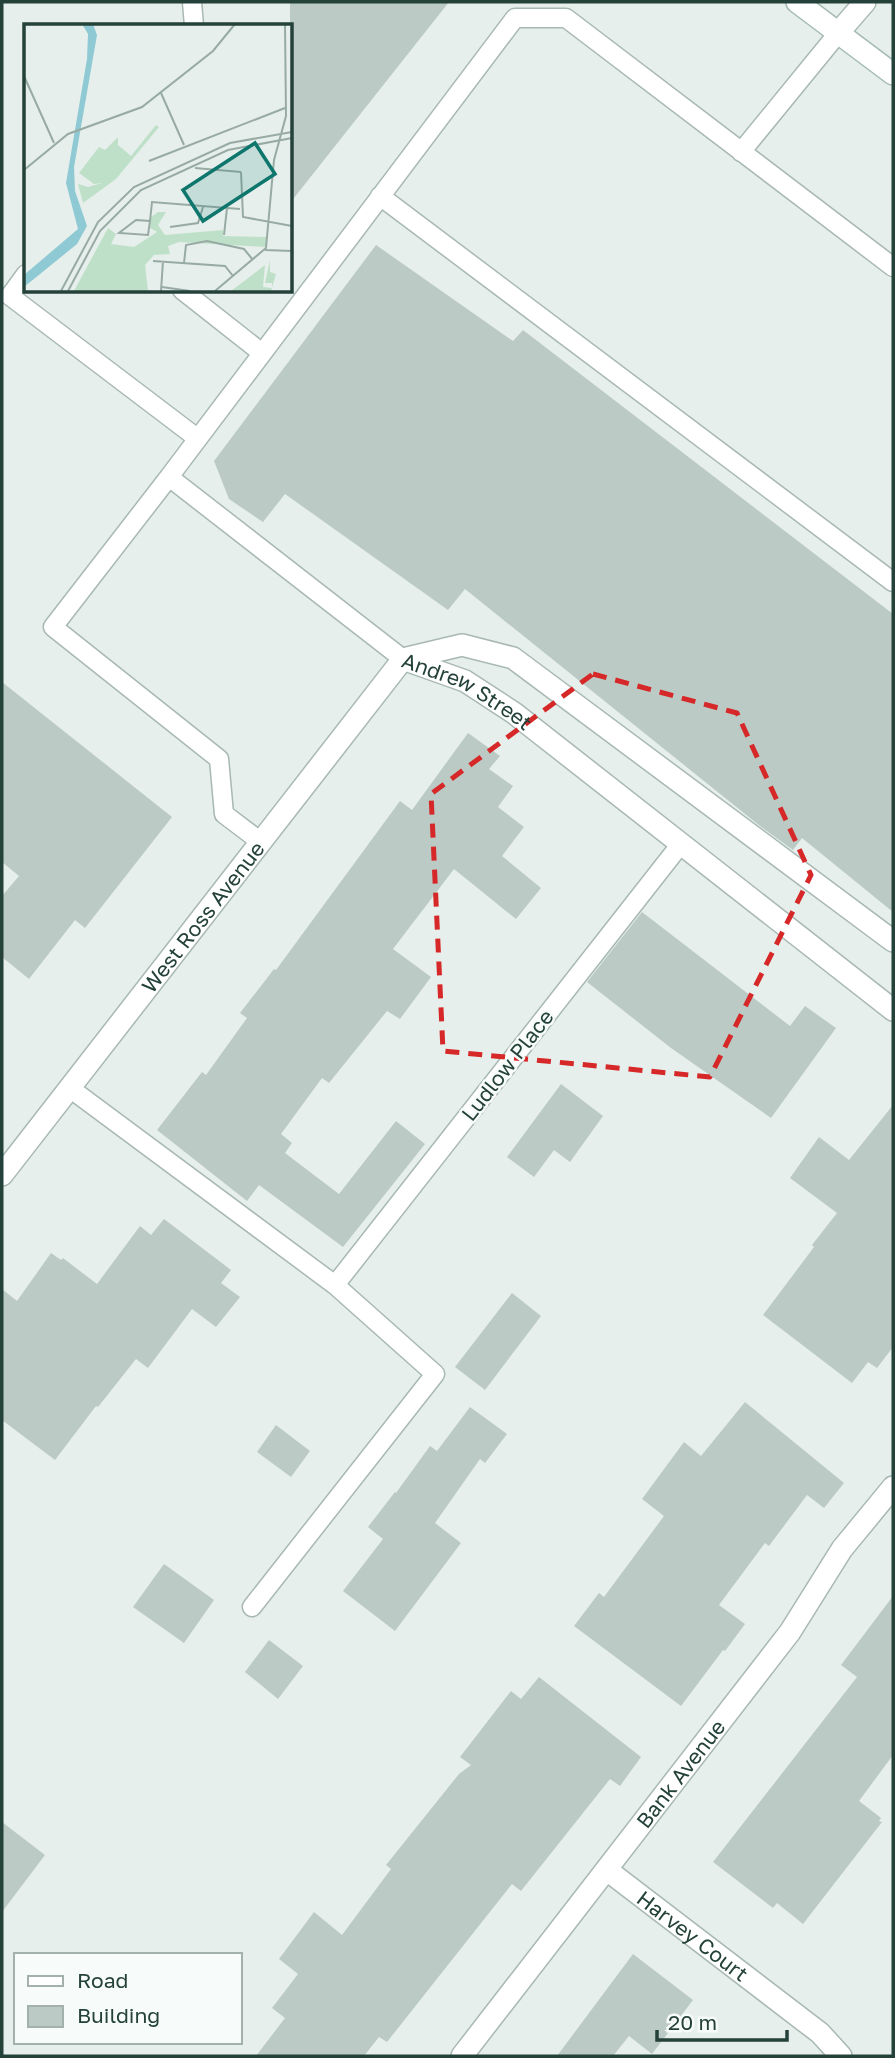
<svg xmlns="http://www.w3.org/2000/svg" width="895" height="2058" viewBox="0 0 895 2058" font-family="'Golos Text',sans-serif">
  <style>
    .building { fill: #bbcac4 }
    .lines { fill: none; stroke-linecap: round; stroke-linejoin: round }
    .service-casing { stroke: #a8b8b2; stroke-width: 21 }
    .minor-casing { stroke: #a8b8b2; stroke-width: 24 }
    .tertiary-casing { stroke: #a8b8b2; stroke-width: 24 }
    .secondary-casing { stroke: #a4bbb3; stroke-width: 24 }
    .service { stroke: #fff; stroke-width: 18 }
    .minor { stroke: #fff; stroke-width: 21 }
    .tertiary { stroke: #fff; stroke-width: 21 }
    .secondary { stroke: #fff; stroke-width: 21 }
    .marked { fill: none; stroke: #d62828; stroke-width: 5; stroke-dasharray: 14 9; stroke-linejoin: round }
    .labels { text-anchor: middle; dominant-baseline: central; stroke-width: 5; stroke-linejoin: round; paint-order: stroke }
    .street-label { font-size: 21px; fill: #24423a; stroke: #f7fbf9 }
    .inset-road { fill: none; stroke: #98aaa4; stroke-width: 2 }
    .view { fill: #0f766e; fill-opacity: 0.15; stroke: #0f766e; stroke-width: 3.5 }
    .inset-edge { fill: none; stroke: #24423a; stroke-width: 3.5 }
  </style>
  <rect width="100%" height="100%" fill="#e6efeb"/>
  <path class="building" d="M290 2H449L290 203Z
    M376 245 513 341 523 330 893 614V912L802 838 793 850 760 826 465 589 448 610 285 494 263 522 229 499 214 461Z
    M2 682 172 817 85 928 75 920 29 979 2 957V896L19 876 2 862Z
    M468 733 500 756 489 769 513 786 498 807 524 827 502 856 541 888 516 919 454 869 393 949 431 977 400 1019 387 1011 329 1083 322 1078 281 1134 292 1143 285 1153 339 1194 396 1121 425 1144 343 1247 259 1185 247 1201 157 1130 202 1072 206 1075 247 1018 240 1013 274 969 276 970 400 801 412 810Z
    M642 912 790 1026 805 1006 836 1028 771 1118 671 1048 587 982Z
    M561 1084 603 1116 570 1162 554 1150 534 1177 507 1157Z
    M893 1105V1347L877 1368 868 1362 852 1383 763 1315 814 1247 812 1245 837 1213 790 1178 819 1137 849 1160Z
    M164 1219 231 1270 221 1283 240 1297 216 1327 192 1309 148 1368 136 1359 98 1407 96 1406 55 1460 2 1420V1289L17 1301 51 1253 61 1260 63 1258 97 1284 140 1226 151 1235Z
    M512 1293 541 1316 485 1390 455 1367Z
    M745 1402 844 1483 824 1508 807 1495 769 1546 765 1543 719 1605 745 1624 725 1651 723 1650 681 1706 574 1626 599 1593 604 1597 664 1516 642 1499 684 1442 701 1456Z
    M470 1407 507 1434 485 1463 480 1459 435 1523 461 1543 395 1631 343 1591 383 1539 368 1527 395 1492 396 1493 430 1446 437 1451Z
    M276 1425 310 1451 291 1477 257 1452Z
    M164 1564 214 1600 184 1643 133 1607Z
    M893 1596V1755L859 1801 881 1818 879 1821 882 1822 803 1924 777 1903 773 1908 713 1862 857 1677 841 1665Z
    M269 1640 303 1666 278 1699 245 1672Z
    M539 1677 641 1757 620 1786 610 1779 521 1891 512 1884 387 2042 379 2037 364 2056H256L285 2018 272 2008 298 1974 279 1959 314 1912 342 1935 391 1869 386 1865 459 1774 471 1765 460 1757 511 1691 521 1699Z
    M2 1822 45 1855 2 1912Z
    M633 1954 693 2000 652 2054 629 2036 613 2056H557Z"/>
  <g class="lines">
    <g class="service-casing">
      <path id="service" d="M192 2 194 26
        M741 152 839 32
        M380 196 893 582
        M26 274 10 296 197 438
        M182 290 262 353
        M169 477 53 627 219 759 224 814 261 842
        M403 659 169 477 515 18H566L893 267
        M71 1089 335 1285 435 1374 252 1607
        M335 1285 680 845"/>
    </g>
    <g class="minor-casing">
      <g id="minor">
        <path id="s1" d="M403 659 465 681 514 713 893 1010"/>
        <path d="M403 659 462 645 513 658 893 941"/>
        <path id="s2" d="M2 1175 403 659"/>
        <path id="s3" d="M607 1870 820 2033 841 2056"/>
        <path id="s4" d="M462 2056 790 1632 842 1549 893 1487"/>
      </g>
    </g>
    <g class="tertiary-casing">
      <path id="tertiary" d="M839 32 865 2"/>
    </g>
    <g class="secondary-casing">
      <path id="secondary" d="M797 2 893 74"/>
    </g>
    <use href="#service" class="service"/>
    <use href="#minor" class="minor"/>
    <use href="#tertiary" class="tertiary"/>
    <use href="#secondary" class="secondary"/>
  </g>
  <path class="marked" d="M593 674 737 713 811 875 710 1077 443 1051 431 794Z"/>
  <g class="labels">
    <g class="street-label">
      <text stroke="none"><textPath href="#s1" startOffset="72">Andrew Street</textPath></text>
      <text stroke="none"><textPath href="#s2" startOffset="327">West Ross Avenue</textPath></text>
      <text transform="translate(507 1065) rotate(-52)">Ludlow Place</text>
      <text stroke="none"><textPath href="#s4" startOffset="357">Bank Avenue</textPath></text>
      <text stroke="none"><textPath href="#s3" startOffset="108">Harvey Court</textPath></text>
    </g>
  </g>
  <g transform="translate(24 24)">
    <rect width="268" height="268" fill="#e6efeb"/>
    <path d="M132 101 135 103 92 155 59 179 54 160 64 163 78 159 70 160 55 149 75 123 81 126 94 113V121L107 132ZM134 188H142L134 201 141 211 199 206V212L243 213 242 223 155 218 144 222 146 230 130 231 121 241 124 267H50L84 204 92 210 87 220 110 223 133 208 126 204 127 193ZM246 236V248L252 250 247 267H207L241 241 239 263 248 264V259H241Z" fill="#bfe0c8"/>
    <path d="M58 0H69L73 11 50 143 51 167 63 202 53 220 0 263V251L54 205 42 159 63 35 64 10Z" fill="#8ec9d4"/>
    <path class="inset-road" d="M0 52 30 119M137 69 160 121M125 137 261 84M171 144 217 148M0 146 44 110 118 83 189 27 211 0M217 148 219 193 268 202M112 196 126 197 124 211 95 209ZM126 197 128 178 216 185M146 203 174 199 179 183M200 211 203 184M241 226 268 227M129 237 201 242 209 252M160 239 162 221 183 217 220 225 229 236M138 263 166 267M37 267 74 198 110 163 206 119 268 108M44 267 76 207 117 166 204 126 268 114M137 267 139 237M191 267 242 224 250 136 262 92 261 0"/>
    <path class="view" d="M231 119 251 150 179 197 159 166Z"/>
    <rect width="268" height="268" class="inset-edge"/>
  </g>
  <rect width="895" height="2058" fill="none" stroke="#24423a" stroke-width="7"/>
  <rect x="14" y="1953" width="228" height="91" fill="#f7fbf9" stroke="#a3b1ad" stroke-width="2"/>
  <rect x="28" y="1976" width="35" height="10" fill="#ffffff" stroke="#a3b1ad" stroke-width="2"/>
  <text x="77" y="1988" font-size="21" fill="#24423a">Road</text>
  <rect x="28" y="2006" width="35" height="21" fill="#bbcac4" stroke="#a3b1ad" stroke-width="2"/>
  <text x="77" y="2023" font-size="21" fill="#24423a">Building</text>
  <path d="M657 2030v10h130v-10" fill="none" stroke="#24423a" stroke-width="3.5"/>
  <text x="668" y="2030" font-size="21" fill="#24423a" stroke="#f7fbf9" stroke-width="5" paint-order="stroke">20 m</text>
</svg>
